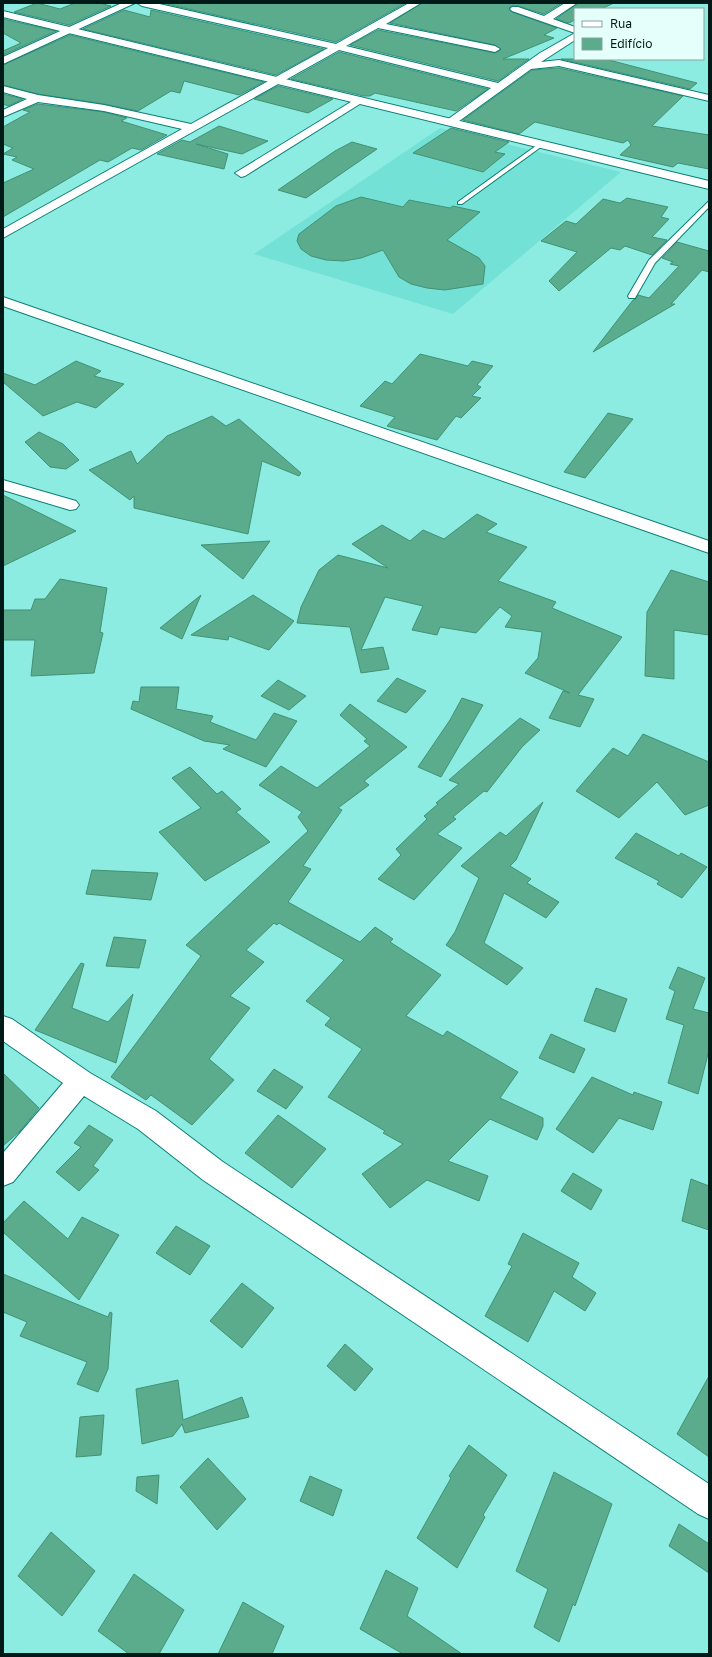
<svg xmlns="http://www.w3.org/2000/svg" width="712" height="1657" viewBox="0 0 712 1657" font-family="'Golos Text',sans-serif">
  <style>
    .built { fill: #74e1d6 }
    .building { fill: #5bab8d; stroke: #419274 }
    .lines { fill: none; stroke-linecap: round; stroke-linejoin: round }
    .service-casing { stroke: #0a7f77; stroke-width: 2 }
    .minor-casing { stroke: #0a7f77; stroke-width: 2 }
    .tertiary-casing { stroke: #0a7f77; stroke-width: 2 }
    .service { fill: #fff; fill-rule: evenodd }
    .minor { fill: #fff; fill-rule: evenodd }
    .tertiary { fill: #fff; fill-rule: evenodd }
  </style>
  <rect width="100%" height="100%" fill="#8cece1"/>
  <path class="built" d="M440 128 621 172 453 314 254 254Z"/>
  <path class="building" d="M37 3 60 9 75 3H99L111 6 69 25 14 12Z
    M162 3H406L336 42Z
    M422 3H562L544 14 518 6H512L509 8 512 12 557 28 544 35 554 38 503 59H529L498 81 350 45 378 30 495 53 501 50 495 45 390 23Z
    M578 3H614L601 9H575V20L569 23 556 19Z
    M124 10 150 17 151 10 324 49 276 75 83 29Z
    M3 19 56 31 3 55V51L21 43 3 33Z
    M70 35 264 82 239 95 184 81 180 93 171 91 138 111 104 104 38 94 3 85V65Z
    M339 52 488 89 456 111 375 93 370 96H364L291 79Z
    M561 59H605L697 83 690 89Z
    M559 68 683 96 652 126 709 135V169L678 163 673 167 620 155 631 145 628 140 623 143 535 122 519 134 463 120 532 70Z
    M278 86 333 99 308 113 254 99Z
    M3 94 23 99 8 106 3 104Z
    M38 104 104 112 127 118 121 121 167 135 141 150 132 148 108 162 100 160 3 217V183L34 169 12 160 17 157 3 154 13 148 3 144V127L30 112 23 110Z
    M219 126 268 141 242 154 196 144 228 154 224 169 157 154 182 140 190 142Z
    M451 128 509 142 495 152 505 154 483 172 413 153Z
    M352 142 377 149 306 198 278 190 335 151Z
    M361 197 403 207 409 200 450 208 453 206 480 212 447 240 479 258 485 266 483 284 445 290 427 288 411 284 399 277 383 250 361 258 344 261 326 260 311 256 301 249 297 241 299 234 336 206Z
    M627 198 668 207 661 217 669 219 652 237 667 240 652 255 625 246 620 250 611 248 559 291 549 281 577 252 541 241 566 221 576 224 603 199 620 203Z
    M677 242 709 251V272L702 270 671 304H675L593 352 633 300 636 299 638 295 649 298 679 266 670 264 673 262 662 258Z
    M420 354 468 366 472 361 493 366 477 385 481 387 472 396 481 398 461 418 456 416 437 440 387 426 395 417 360 406 385 381 392 384Z
    M76 361 101 371 94 376 124 384 96 408 77 402 43 416 3 382V373L35 385Z
    M608 413 633 419 585 478 564 472Z
    M212 416 226 426 239 419 301 473 299 476 262 461 248 534 134 508V496L130 500 89 470 131 451 137 464 167 436Z
    M39 432 63 444 79 460 66 469 50 467 25 442Z
    M3 495 76 531 3 566Z
    M477 514 497 524 486 532 527 547 498 581 556 602 552 608 622 637 578 695 594 699 580 727 549 718 563 691 570 693 525 673 538 658 542 632 505 627 512 616 500 607 476 633 440 627 437 635 412 630 423 606 385 597 361 650 383 647 389 669 361 673 350 627 297 623 301 607 319 570 338 555 388 568 352 544 382 525 410 541 423 530 444 539Z
    M270 541 243 579 201 545Z
    M671 570 709 582V635L674 630V679L645 676 647 612Z
    M60 579 107 588 100 632 103 633 94 673 31 676 35 640H3V610H31L35 599H45Z
    M201 595 182 639 160 628Z
    M253 595 294 621 269 650 229 636 228 640 191 635Z
    M397 678 426 691 406 713 377 701Z
    M278 680 306 696 289 710 261 696Z
    M141 687H179L176 709 213 716 210 722 256 740 274 713 297 721 266 767 223 749 230 745 204 741 131 709 133 701 139 702Z
    M462 698 483 705 441 777 418 767 450 720Z
    M350 704 407 747 364 781 369 785 338 808 342 810 303 866 311 869 288 902 360 942 375 927 393 939 390 942 441 975 406 1016 443 1036 447 1031 518 1072 500 1098 543 1118V1126L537 1140 490 1119 448 1161 488 1176 479 1201 427 1180 390 1208 362 1174 403 1144 383 1133 385 1131 328 1097 362 1049 325 1025 331 1018 306 1001 344 960 279 923 277 925 274 923 246 950 264 962 230 996 250 1008 209 1059 234 1080 192 1125 151 1095 146 1100 111 1077 201 956 186 945 308 831 298 817 302 812 259 785 281 766 317 788 370 746 364 741 367 739 340 715Z
    M520 718 540 730 522 747 487 792 484 791 453 817 456 819 437 834 462 848 414 900 378 879 401 855 396 849 427 819 424 816 438 804 436 803 459 784 449 780Z
    M643 734 709 762V805L685 815 657 782 619 818 576 791 613 748 628 756Z
    M190 767 217 794 222 791 241 809 236 812 270 842 205 881 159 832 201 808 172 778Z
    M543 802 516 860 510 866 531 879 527 883 559 902 546 918 504 893 484 943 523 968 507 985 446 945 455 932 479 878 461 866 500 832 506 836Z
    M636 833 679 856 681 853 707 867 682 898 657 884 659 881 615 858Z
    M92 870 158 873 151 900 86 894Z
    M114 937 146 940 139 968 106 966Z
    M81 963 84 964 72 1008 108 1022 133 994 116 1063 35 1030Z
    M678 967 705 978 693 1009 709 1013V1050L698 1094 668 1083 684 1025 666 1019 675 991 669 988Z
    M596 988 627 999 615 1032 584 1021Z
    M551 1034 585 1049 574 1073 539 1058Z
    M274 1069 303 1087 286 1109 257 1091Z
    M3 1073 39 1108 20 1131 3 1146Z
    M592 1077 633 1095 634 1092 662 1102 653 1130 619 1118 593 1153 556 1129Z
    M278 1115 326 1149 292 1188 245 1153Z
    M89 1125 113 1140 93 1166 99 1170 79 1191 56 1172 81 1147 74 1143Z
    M573 1173 602 1190 591 1210 561 1191Z
    M691 1179 709 1186V1230L682 1221Z
    M24 1201 68 1239 82 1217 119 1235 79 1300 3 1232V1223Z
    M176 1226 210 1246 190 1275 156 1253Z
    M523 1233 579 1263 572 1277 596 1293 585 1311 554 1291 528 1342 485 1316 512 1266 508 1264Z
    M3 1274 108 1317 110 1312 112 1313 108 1369 98 1392 77 1384 87 1362 20 1336 27 1322 3 1312Z
    M242 1283 274 1308 242 1348 210 1321Z
    M345 1344 373 1369 355 1391 327 1366Z
    M709 1376V1457L677 1434Z
    M178 1380 183 1420 242 1397 249 1417 185 1433 182 1424 173 1436 142 1444 136 1389Z
    M104 1415 101 1455 76 1457 80 1417Z
    M469 1445 507 1475 483 1515 485 1517 457 1568 417 1538 451 1478 449 1476Z
    M208 1458 246 1499 217 1530 180 1487Z
    M554 1472 612 1504 575 1606 573 1604 559 1642 534 1627 548 1589 516 1571Z
    M159 1475 157 1504 136 1491 137 1477Z
    M310 1476 342 1490 333 1516 300 1501Z
    M679 1524 709 1544V1573L669 1546Z
    M51 1532 95 1571 62 1616 18 1576Z
    M386 1570 418 1588 407 1616 462 1654H403L360 1629Z
    M134 1574 184 1610 159 1654H129L98 1631Z
    M243 1602 284 1626 272 1654H218Z"/>
  <g class="lines">
    <g class="service-casing">
      <path id="service" d="M540 143 545 144 462 204H458V202Z
        M709 201V207L655 263 635 298H629L628 296 649 260Z"/>
    </g>
    <g class="minor-casing">
      <path id="minor" d="M122 3H135L3 64V57Z
        M137 3H155L336 44 409 3H421L386 24 495 46 500 49 495 52 378 28 346 46 498 83 540 53 575 33 512 11 510 9 512 7H518L544 16 565 3H577L553 19 575 27V40L541 62 559 60 709 95V101L559 66 531 69 455 124H447L445 122 447 120 491 88 339 50 3 238V229L182 129 104 111 38 102 3 117V110L27 99 3 92V86L38 95 104 105 191 124 328 48 142 6Z
        M359 97 363 98 365 100 363 102 245 176 241 177 235 173Z
        M3 297 709 541V553L3 306Z
        M3 480 76 501 79 505 76 509 70 510 3 490Z
        M3 1016 12 1019 90 1073 156 1111 223 1162 709 1484V1519L698 1514 203 1180 138 1129 84 1096 13 1182 3 1186V1153L63 1083 3 1041Z"/>
    </g>
    <g class="tertiary-casing">
      <path id="tertiary" d="M3 11 709 181V189L3 17Z"/>
    </g>
    <use href="#service" class="service"/>
    <use href="#minor" class="minor"/>
    <use href="#tertiary" class="tertiary"/>
  </g>
  <rect width="712" height="1657" fill="none" stroke="#001a18" stroke-width="8"/>
  <rect x="574" y="8" width="130" height="52" fill="#e5fffb" stroke="#89a3a0"/>
  <rect x="582" y="21" width="20" height="6" fill="#ffffff" stroke="#89a3a0"/>
  <text x="610" y="28" font-size="12" fill="#001a18">Rua</text>
  <rect x="582" y="38" width="20" height="12" fill="#5bab8d" stroke="#89a3a0"/>
  <text x="610" y="48" font-size="12" fill="#001a18">Edifício</text>
</svg>
